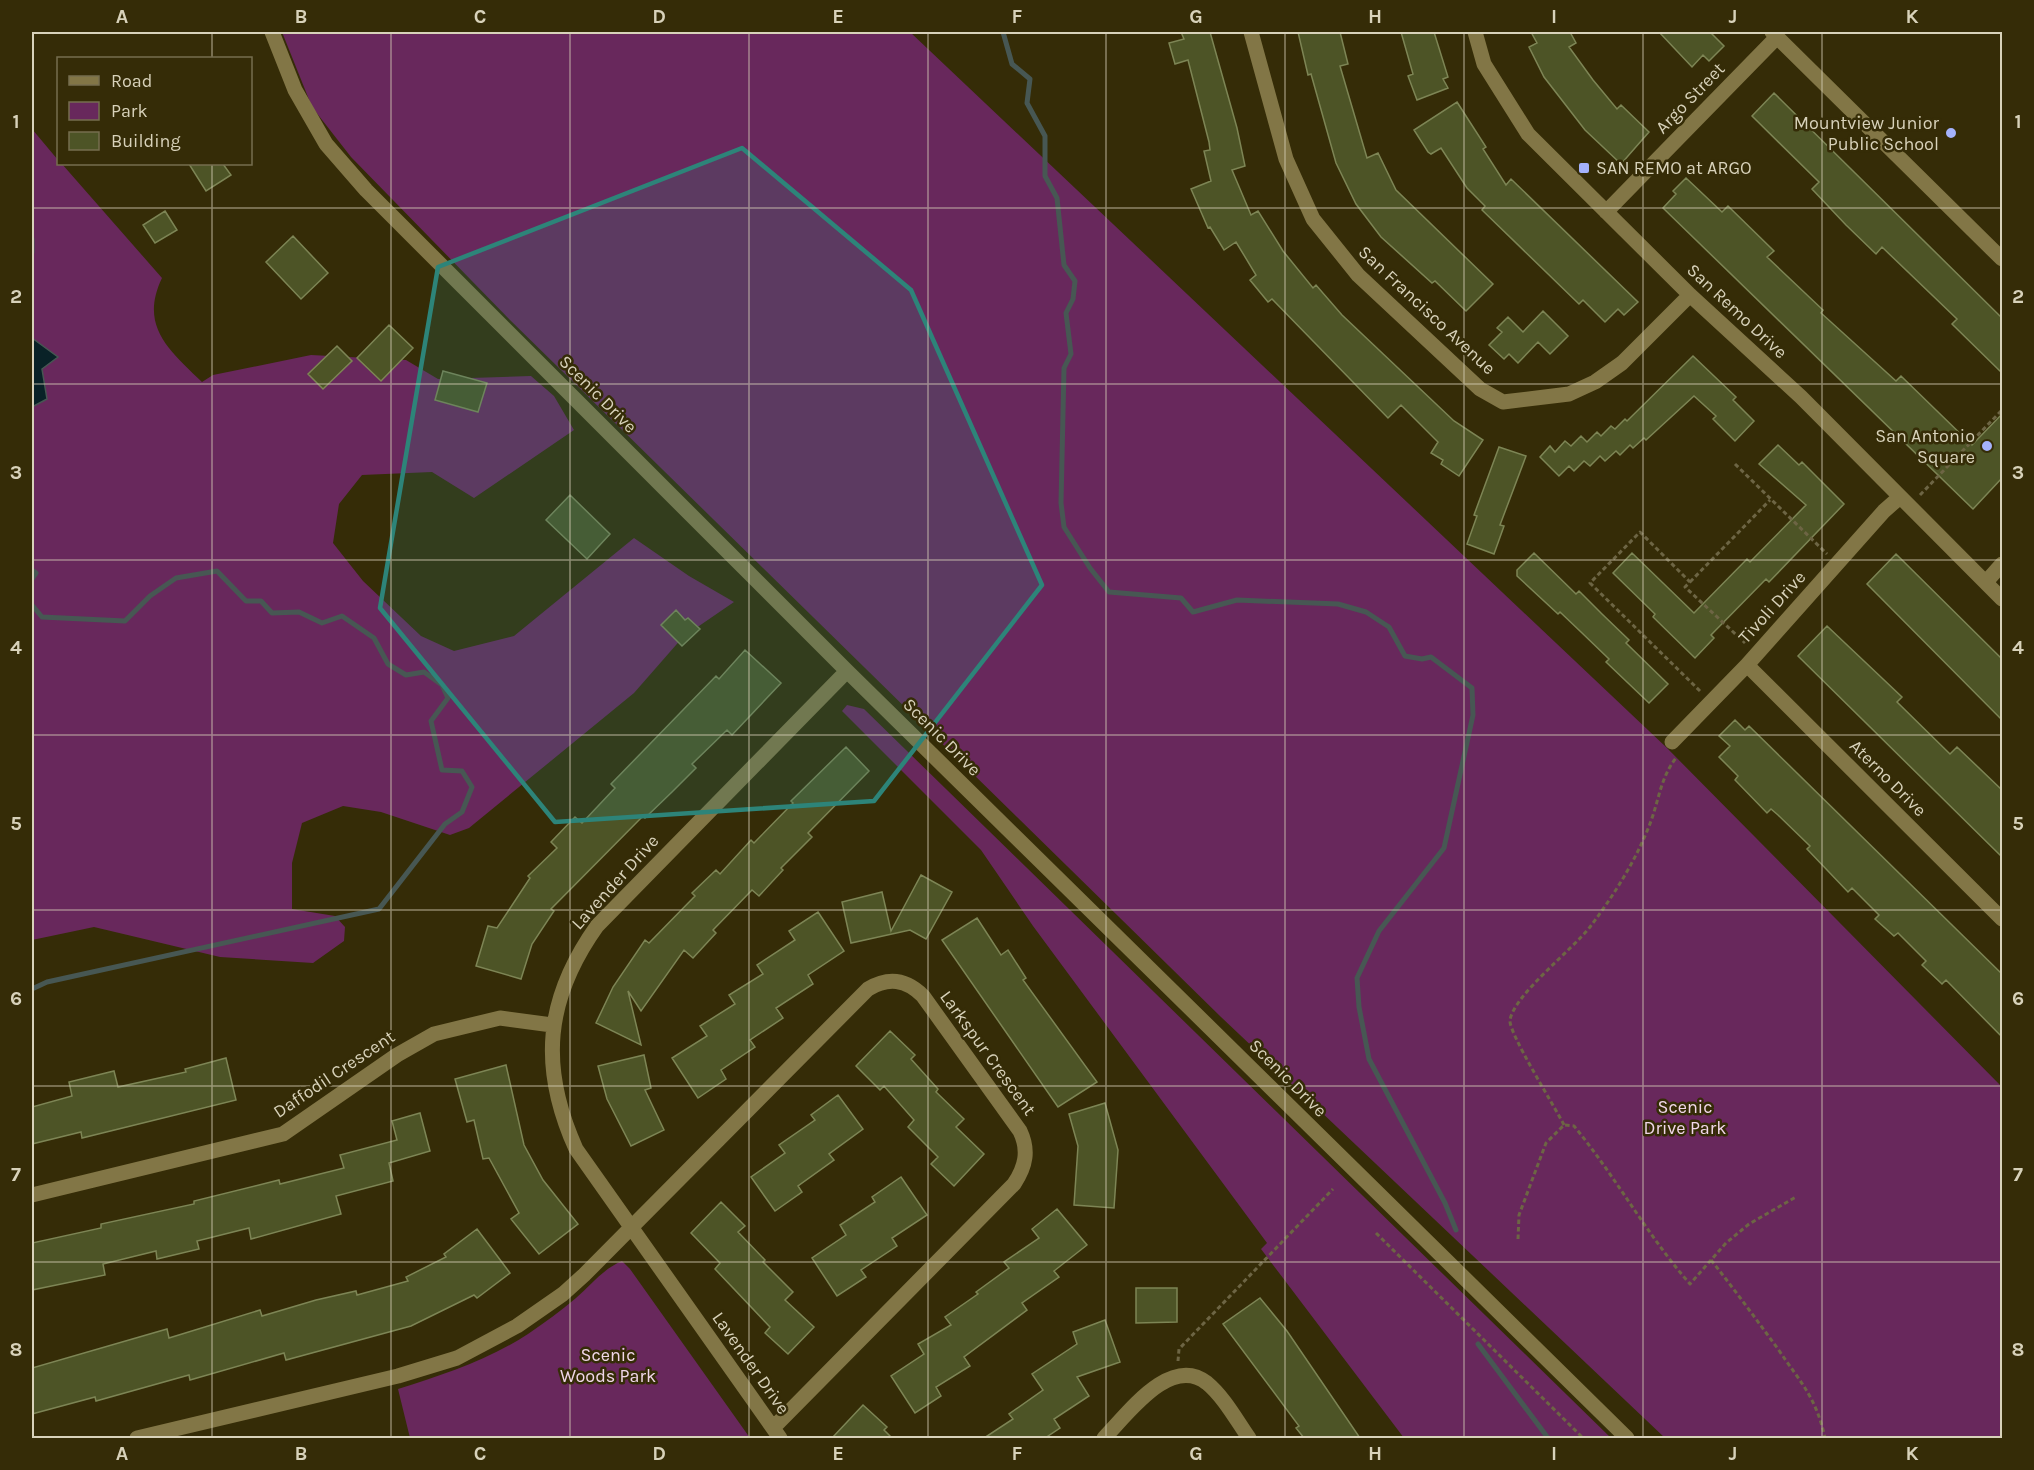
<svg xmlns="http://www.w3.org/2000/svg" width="2034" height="1470" viewBox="0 0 2034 1470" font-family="Karla,sans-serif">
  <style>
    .green { fill: #68285c }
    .water { fill: #092227; stroke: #475753; stroke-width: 1.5 }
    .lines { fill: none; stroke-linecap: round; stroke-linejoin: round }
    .stream { stroke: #475753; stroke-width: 5 }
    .building { fill: #4d5426; stroke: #7d8555; stroke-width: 1.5 }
    .path { stroke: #6d6544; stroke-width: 3; stroke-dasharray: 4.5 3; stroke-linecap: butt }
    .minor { stroke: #827646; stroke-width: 15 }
    .marked { fill: #2d8479; fill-opacity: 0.2; stroke: #2d8479; stroke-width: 4.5; stroke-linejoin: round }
    .grid { fill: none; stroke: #d8d2ba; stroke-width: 1.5; stroke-opacity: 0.55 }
    .poi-dot { fill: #a4b2fc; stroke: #352c07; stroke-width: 2 }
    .labels { text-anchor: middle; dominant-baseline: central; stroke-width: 5; stroke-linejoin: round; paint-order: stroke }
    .street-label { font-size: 18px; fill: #d8d2ba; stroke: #352c07 }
    .poi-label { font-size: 18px; fill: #d8d2ba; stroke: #352c07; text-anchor: end }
    .park-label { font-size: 18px; fill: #f1d7ea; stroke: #352c07 }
    .neatline { fill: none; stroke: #d8d2ba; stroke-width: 2 }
    .grid-label { font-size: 20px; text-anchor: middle; font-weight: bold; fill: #d8d2ba }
  </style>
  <rect width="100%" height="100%" fill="#352c07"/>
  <path class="green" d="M282 32H910L1667 748 2002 1087V1438H1665L1221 1017 510 320 351 157 312 107Z
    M32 129 58 160V164H62L162 278C139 326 169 350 202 382L213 375 311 355 406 360 438 379 531 376 554 396 574 430 474 498 432 472 362 475 339 504 333 543 363 581 421 636 454 651 514 636 634 538 689 576 734 602 683 637 634 693 469 828 450 835 381 812 343 806 302 823 292 863V909L335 916 345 927 344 941 313 963 220 957 94 927 32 940V407L47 399 42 369 58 357 32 338Z
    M847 705 864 709 1611 1438H1404L1261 1249 1267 1243 1033 926 981 850 842 711Z
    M622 1261 630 1269 750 1438H410L398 1389C443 1375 488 1360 528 1334 544 1323 561 1311 576 1298 591 1285 603 1269 622 1261Z"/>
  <path class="water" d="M32 338 58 357 42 369 47 399 32 407Z"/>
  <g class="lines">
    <path class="stream" d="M1003 32 1012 64 1030 79 1027 103 1045 136V176L1057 198 1064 265 1075 281 1073 299 1066 313 1071 354 1064 368 1061 503 1064 527 1090 568 1109 592 1181 598 1193 612 1237 600 1338 604 1366 612 1389 627 1405 656 1422 659 1431 657 1472 688 1473 715 1444 848 1379 931 1357 978 1359 1007 1369 1059 1445 1203 1456 1230
      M32 239V252
      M32 570 36 573 32 579
      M32 605 42 617 125 621 150 596 176 578 217 571 246 601H261L272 613 299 612 322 623 342 616 374 638 388 664 406 675 424 672 442 685 448 698 431 721 442 770 462 771 472 787 462 812 445 824 379 909 47 982 32 989
      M1478 1344 1548 1438"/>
  </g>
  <path class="building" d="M1181 32H1210L1237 128 1245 166 1232 170 1251 215 1258 211 1283 251 1313 288 1316 285 1342 315 1454 421 1483 440 1459 476 1441 464 1443 460 1431 453 1438 442 1401 405 1388 418 1272 299 1268 302 1250 280 1256 275 1236 242 1224 250 1210 227 1208 228 1191 189 1211 181 1204 151 1210 150 1209 142 1188 60 1175 64 1169 43 1184 39Z
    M1298 32H1340L1348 64 1340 66 1367 158 1378 153 1396 190 1493 284 1466 311 1435 281 1432 283 1381 237 1356 204 1336 163 1311 74 1308 75Z
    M1401 32H1434L1448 77 1443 79 1448 88 1417 100 1408 76 1413 74Z
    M1531 32H1570L1576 43 1569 47 1593 80 1617 109 1621 105 1649 132 1621 164 1585 130 1544 77 1529 47 1537 43Z
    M1659 32H1710L1724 46 1709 61 1703 55 1692 67Z
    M1774 93 2002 318V373L1952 324 1957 319 1882 247 1876 254 1846 225 1812 189 1819 182 1752 116Z
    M1457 102 1486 147 1483 149 1506 185 1511 179 1638 302 1624 315 1618 309 1605 322 1583 300 1579 304 1482 210 1485 206 1467 188 1441 148 1431 154 1428 152 1414 130Z
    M189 164H223L231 175 206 191Z
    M1686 178 1722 212 1728 206 1774 251 1767 257 1823 310 1821 313 1896 381 1901 376 1972 445 2002 414V478L1973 509 1663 208 1676 194 1673 191Z
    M165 211 177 230 155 243 143 225Z
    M293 236 328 273 301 299 266 262Z
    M1543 311 1568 336 1550 354 1538 342 1518 363 1509 354 1504 359 1489 345 1502 332 1497 328 1508 317 1523 332Z
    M389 325 413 348 381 381 357 358Z
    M337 346 352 361 323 389 308 374Z
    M1693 356 1736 397 1733 400 1754 421 1735 441 1713 419 1716 416 1694 396 1646 440 1644 438 1633 448 1630 445 1620 455 1616 451 1605 461 1600 456 1590 466 1584 461 1574 471 1569 466 1559 476 1540 457 1550 446 1555 452 1565 441 1571 446 1581 436 1587 442 1597 432 1601 436 1611 426 1615 429 1625 419 1627 421Z
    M443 371 487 383 478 412 435 400Z
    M1778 445 1799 465 1802 462 1844 504 1769 582 1766 579 1711 635 1714 638 1695 658 1653 617 1655 614 1613 573 1632 553 1694 613 1747 559 1750 562 1806 505 1759 464Z
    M1499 447 1526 456 1500 525 1504 526 1494 554 1467 544 1477 516 1474 515Z
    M570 495 610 534 587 559 546 520Z
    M1534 553 1576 594 1579 591 1602 614 1629 640 1626 643 1668 684 1649 703 1606 662 1609 659 1581 632 1560 612 1558 614 1517 576V570Z
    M1896 554 2002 659V720L1867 584Z
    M676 610 685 620 688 618 700 629 682 646 661 625Z
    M1827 626 1902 697 1897 702 1950 754 1957 747 2002 790V857L1798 656Z
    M745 650 781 683 732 735 727 730 692 764 696 768 672 792 645 818 643 816 551 909 554 911 532 944 521 979 476 966 488 926 497 928 530 878 528 876 557 848 551 842 575 817 582 823 615 788 611 784 716 676 719 679Z
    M1735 720 1745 730 1749 726 2002 974V1037L1946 980 1942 984 1922 965 1926 961 1898 933 1894 936 1875 919 1879 915 1852 888 1848 892 1807 849 1810 846 1778 815 1771 809 1767 813 1735 780 1738 776 1719 757 1730 746 1719 736Z
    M846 747 869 771 808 833 812 837 781 868 783 870 759 896 752 890 713 930 716 933 693 958 684 950 641 1011 628 991 641 1045 596 1023 613 987 645 940 649 943 695 896 692 893 716 870 720 874 751 840 754 843 793 803 791 801Z
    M921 875 952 892 926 939 910 930 851 943 842 902 882 892 891 931Z
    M818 912 844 951 808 975 813 984 776 1008 783 1018 750 1040 755 1047 721 1070 726 1079 698 1098 672 1058 707 1036 700 1026 735 1004 729 995 763 974 757 965 795 940 789 931Z
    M977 918 1001 955 1008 950 1026 978 1023 980 1097 1082 1058 1107 942 940Z
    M890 1031 915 1055 911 1059 938 1089 936 1092 964 1119 956 1127 984 1154 954 1186 931 1164 938 1157 908 1127 914 1120 884 1086 880 1090 856 1066Z
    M644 1055 651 1088 645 1090 664 1130 631 1146 607 1099 598 1066Z
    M226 1058 236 1100 82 1138 81 1132 32 1144V1107L72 1096 69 1082 114 1071 118 1087 186 1072 185 1069Z
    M506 1065 524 1145 543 1180 578 1224 539 1254 511 1219 519 1213 489 1158 483 1159 474 1120 467 1122 455 1079Z
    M838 1095 863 1129 829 1154 834 1160 798 1186 802 1192 775 1211 751 1177 785 1153 779 1145 815 1120 811 1115Z
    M1105 1103 1118 1150 1114 1208 1074 1205 1078 1146 1069 1114Z
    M420 1113 430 1151 389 1163 393 1181 336 1196 341 1214 251 1239 249 1228 197 1241 199 1249 157 1259 156 1251 103 1264 105 1275 32 1290V1243L101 1228V1224L194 1204V1201L279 1180 280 1184 344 1168 340 1155 397 1140 392 1121Z
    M901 1177 927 1215 892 1238 897 1246 861 1270 866 1277 837 1296 812 1258 846 1235 840 1225 875 1202 872 1197Z
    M721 1202 745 1226 738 1232 765 1260 763 1262 793 1292 785 1300 814 1327 788 1354 765 1333 770 1327 715 1269 720 1263 691 1233Z
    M1057 1209 1087 1245 1054 1271 1059 1277 1022 1303 1027 1310 964 1357 970 1366 936 1387 941 1396 915 1413 891 1376 924 1354 918 1344 951 1325 945 1317 978 1294 976 1292 1009 1268 1004 1262 1039 1238 1032 1229Z
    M477 1229 510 1273 477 1298 474 1295 411 1326 286 1360 284 1353 190 1380 189 1375 96 1401 95 1397 32 1414V1368L167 1329 169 1338 260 1310 262 1316 316 1300 356 1291 357 1295 408 1281 406 1277 446 1257 444 1254Z
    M1136 1288H1177V1322L1136 1323Z
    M1260 1298 1287 1331 1360 1438H1304L1296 1428 1299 1426 1223 1324Z
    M1105 1320 1120 1362 1077 1377 1089 1396 1054 1419 1060 1428 1045 1438H984L1013 1419 1009 1414 1043 1390 1032 1374 1077 1344 1073 1332Z
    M863 1405 887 1427 884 1430 892 1438H832Z"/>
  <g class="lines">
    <path class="path" d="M1735 464 1827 554
      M1920 495 2002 410
      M1690 582 1770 500
      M1700 691 1590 583 1640 532 1690 582 1685 587 1745 643
      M1564 1125C1555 1107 1508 1032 1510 1020 1514 995 1572 950 1590 927 1614 895 1637 859 1651 821 1659 799 1661 777 1676 758
      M1376 1233 1583 1438
      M1518 1239 1519 1215 1546 1143 1564 1125 1574 1126C1616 1177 1647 1235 1690 1284L1726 1243 1749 1224 1796 1197
      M1711 1260C1734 1289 1756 1319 1778 1349 1801 1383 1816 1397 1825 1438
      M1178 1361 1179 1349 1333 1189"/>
    <path class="minor" d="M272 32 295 90 326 144 366 190 847 671 1627 1438
      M1251 32 1286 159 1313 219 1358 275 1480 389 1503 402 1569 394 1595 382 1622 363 1690 295
      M1475 32 1484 64 1528 134 1690 295 1801 397 2002 599
      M1772 32 2002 259
      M1606 212 1777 37
      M1986 582 2002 564
      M1747 665 2002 919
      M1672 742 1747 665 1884 511 1900 497
      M32 1195 283 1134 397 1055 434 1034 500 1018 552 1025
      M137 1438 398 1376 457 1358 517 1326 563 1294 584 1275 868 989C888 977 906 979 923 996L1020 1131C1029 1150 1026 1166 1014 1184L773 1428
      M780 1438 576 1149C539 1067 545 999 597 926L847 671
      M1104 1438C1127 1415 1170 1354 1207 1383 1224 1397 1237 1421 1249 1438"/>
  </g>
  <path class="marked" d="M742 148 911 290 1042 585 874 801 555 822 380 608 438 267Z"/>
  <path class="grid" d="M212 32V58M391 32V1438M570 32V1438M749 32V1438M928 32V1438M1106 32V1438M1285 32V1438M1464 32V1438M1643 32V1438M1822 32V1438M212 164V1438M32 208H2002M32 384H2002M32 560H2002M32 735H2002M32 910H2002M32 1086H2002M32 1262H2002"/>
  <g class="poi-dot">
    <circle cx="1951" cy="133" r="6"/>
    <rect x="1578" y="162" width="12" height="12" rx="3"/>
    <circle cx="1987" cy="446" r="6"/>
  </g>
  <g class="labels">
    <g class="street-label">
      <text transform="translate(1690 98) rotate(-46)">Argo Street</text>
      <text transform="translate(1427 310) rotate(43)">San Francisco Avenue</text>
      <text transform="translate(1737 311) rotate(43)">San Remo Drive</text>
      <text transform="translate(598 394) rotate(45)">Scenic Drive</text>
      <text transform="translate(1772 607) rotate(-48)">Tivoli Drive</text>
      <text transform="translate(942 737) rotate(45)">Scenic Drive</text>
      <text transform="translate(1888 778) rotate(45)">Aterno Drive</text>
      <text transform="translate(615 882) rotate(-48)">Lavender Drive</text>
      <text transform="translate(988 1053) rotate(54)">Larkspur Crescent</text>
      <text transform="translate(334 1074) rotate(-34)">Daffodil Crescent</text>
      <text transform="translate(1288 1078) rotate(45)">Scenic Drive</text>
      <text transform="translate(751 1363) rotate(55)">Lavender Drive</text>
    </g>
    <g class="poi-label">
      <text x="1939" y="123">Mountview Junior<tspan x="1939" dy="21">Public School</tspan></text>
      <text x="1596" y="168" text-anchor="start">SAN REMO at ARGO</text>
      <text x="1975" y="436">San Antonio<tspan x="1975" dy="21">Square</tspan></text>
    </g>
    <g class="park-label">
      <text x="1685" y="1107">Scenic<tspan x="1685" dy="21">Drive Park</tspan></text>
      <text x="608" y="1355">Scenic<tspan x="608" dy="21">Woods Park</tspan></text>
    </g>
  </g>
  <rect width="2034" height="1470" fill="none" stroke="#352c07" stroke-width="66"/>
  <rect x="57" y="57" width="195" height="108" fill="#352c07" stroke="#766e4f" stroke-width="1.5"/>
  <rect x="69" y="76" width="30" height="9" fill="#827646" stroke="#766e4f" stroke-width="1.5"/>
  <text x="111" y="87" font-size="18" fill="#d8d2ba">Road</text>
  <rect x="69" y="102" width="30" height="18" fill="#68285c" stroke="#766e4f" stroke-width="1.5"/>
  <text x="111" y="117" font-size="18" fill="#d8d2ba">Park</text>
  <rect x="69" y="132" width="30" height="18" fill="#4d5426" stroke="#766e4f" stroke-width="1.5"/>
  <text x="111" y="147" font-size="18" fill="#d8d2ba">Building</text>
  <rect x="33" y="33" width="1968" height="1404" class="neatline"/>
  <g class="grid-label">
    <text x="122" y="23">A</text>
    <text x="301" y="23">B</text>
    <text x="480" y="23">C</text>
    <text x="659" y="23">D</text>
    <text x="838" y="23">E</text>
    <text x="1017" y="23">F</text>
    <text x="1196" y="23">G</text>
    <text x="1375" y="23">H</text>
    <text x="1554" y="23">I</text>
    <text x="1733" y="23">J</text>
    <text x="1912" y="23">K</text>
    <text x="16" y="128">1</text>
    <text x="2018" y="128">1</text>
    <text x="16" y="303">2</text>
    <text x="2018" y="303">2</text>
    <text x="16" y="479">3</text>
    <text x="2018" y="479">3</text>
    <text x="16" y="654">4</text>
    <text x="2018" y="654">4</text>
    <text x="16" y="830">5</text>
    <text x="2018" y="830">5</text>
    <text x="16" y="1005">6</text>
    <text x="2018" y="1005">6</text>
    <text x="16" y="1181">7</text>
    <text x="2018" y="1181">7</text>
    <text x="16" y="1356">8</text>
    <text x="2018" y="1356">8</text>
    <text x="122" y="1460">A</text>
    <text x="301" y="1460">B</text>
    <text x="480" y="1460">C</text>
    <text x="659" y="1460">D</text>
    <text x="838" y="1460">E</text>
    <text x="1017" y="1460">F</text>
    <text x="1196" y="1460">G</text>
    <text x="1375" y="1460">H</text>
    <text x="1554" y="1460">I</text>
    <text x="1733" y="1460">J</text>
    <text x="1912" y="1460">K</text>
  </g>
</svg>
